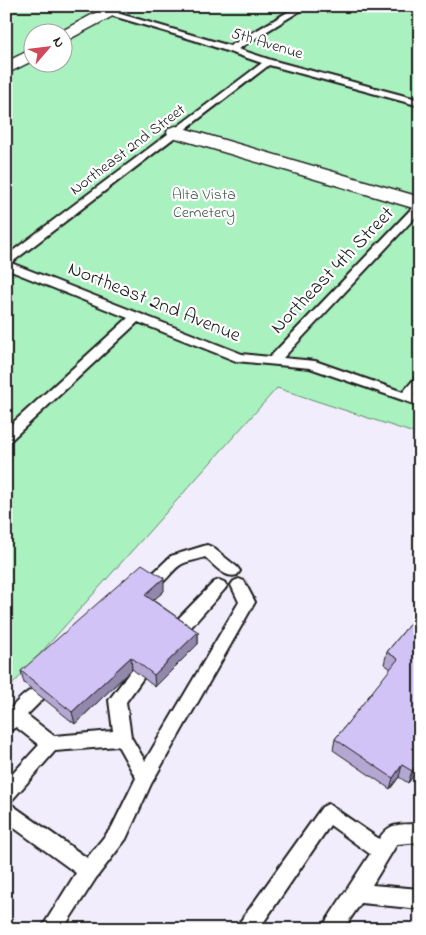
<svg xmlns="http://www.w3.org/2000/svg" width="426" height="935" viewBox="0 0 426 935" font-family="'Indie Flower',sans-serif">
  <style>
    .built { fill: #f1edfc }
    .green { fill: #a9f1be; stroke: #62866d; fill-rule: evenodd }
    .lines { fill: none; stroke-linecap: round; stroke-linejoin: round }
    .lane-casing { stroke: #1c1c1c; stroke-width: 4 }
    .street-casing { stroke: #1c1c1c; stroke-width: 3 }
    .lane { fill: #fff; fill-rule: evenodd }
    .street { fill: #fff; fill-rule: evenodd }
    .wall { fill: #b4a8d3; stroke: #1c1c1c }
    .shaded-wall { fill: #9288ac; stroke: #1c1c1c }
    .building { fill: #d1c3f5; stroke: #1c1c1c }
    .labels { text-anchor: middle; dominant-baseline: central; stroke-width: 4.5; stroke-linejoin: round; paint-order: stroke }
    .far-street-label { font-size: 16px; fill: #1c1c1c; stroke: #fff }
    .far-park-label { font-size: 16px; fill: #465c4d; stroke: #fff }
    .street-label { font-size: 20px; fill: #1c1c1c; stroke: #fff }
  </style>
  <rect width="100%" height="100%" fill="#fff"/>
  <filter id="ink" filterUnits="userSpaceOnUse"><feTurbulence type="fractalNoise" baseFrequency=".02" numOctaves="2"/><feDisplacementMap in="SourceGraphic" scale="10" xChannelSelector="R" yChannelSelector="G"/><feConvolveMatrix kernelMatrix="1 2 1 2 8 2 1 2 1" color-interpolation-filters="sRGB"/></filter>
  <g filter="url(#ink)">
    <path class="built" d="M277 388 420 435V929H6V692Z"/>
    <path class="green" d="M6 6H420V435L277 388 6 692ZM32 32H62V62H32Z"/>
    <g class="lines">
      <g class="lane-casing">
        <path id="lane" d="M298 6H308L238 49 271 60 420 100V106L269 65 11 263 242 354 270 357 416 204 420 203V212L283 358 315 361 403 392 416 377 420 376V389L414 395 420 397V406L310 368 236 361 138 322 11 440 6 442V429L128 318 6 269V256L262 63 194 40 103 13 110 11 230 46Z
          M207 545 212 547 237 567 240 571 237 575C225 579 214 565 205 557 198 560 188 561 182 564 170 570 163 591 148 586L145 582 148 578 171 556Z
          M239 579 244 581 255 602 151 784 126 839 96 878 63 929H41L76 873 6 822V802L12 805 87 858 112 827 136 778 118 746 55 751 12 800 6 802V781L39 745 16 727 6 733V713C16 704 29 684 43 689L45 694 43 699 27 715 54 736 113 731 109 700 132 669 138 667 144 669 146 674 126 702 131 737 145 761 239 602 231 585 234 581Z
          M219 580 224 582 227 586 224 590 184 635 178 637 172 635 170 630 172 625 214 582Z
          M328 804 379 839C390 821 401 825 420 824V842L397 844 372 885 420 889V909L361 903 343 929H321L370 854 330 825 259 929H237L240 922 322 807Z"/>
      </g>
      <g class="street-casing">
        <path id="street" d="M108 6H128L126 9 62 43V32H60Z
          M32 49V61L6 74V62Z
          M176 126 420 197V210L169 136 167 132 169 128Z"/>
      </g>
      <use href="#lane" class="lane"/>
      <use href="#street" class="street"/>
    </g>
    <path class="wall" d="M164 591 153 600 198 632V644L155 687 132 669 75 724 24 683 21 671Z
      M420 611V767L408 783 399 777 390 789 333 750 335 739 391 669 384 664 387 652Z"/>
    <path class="shaded-wall" d="M164 578V591L146 607 145 595Z
      M198 632V644L155 687 154 675Z
      M131 657 132 669 75 724 72 712Z
      M420 760V767L408 783 412 771Z
      M402 765 399 777 390 789 393 778Z"/>
    <path class="building" d="M142 564 164 578 145 595 198 632 154 675 131 657 72 712 21 671Z
      M420 611V760L412 771 402 765 393 778 335 739 398 659 387 652Z"/>
  </g>
  <g class="labels">
    <g class="far-street-label">
      <text transform="translate(267 44) rotate(17)">5th Avenue</text>
      <text transform="translate(128 150) rotate(-37)">Northeast 2nd Street</text>
    </g>
    <g class="far-park-label">
      <text x="204" y="195">Alta Vista<tspan x="204" dy="18">Cemetery</tspan></text>
    </g>
    <g class="street-label">
      <text transform="translate(333 271) rotate(-46)">Northeast 4th Street</text>
      <text transform="translate(154 303) rotate(22)">Northeast 2nd Avenue</text>
    </g>
  </g>
  <rect width="426" height="935" fill="none" stroke="#fff" stroke-width="25"/>
  <rect x="12" y="12" width="401" height="910" fill="none" stroke="#1c1c1c" stroke-width="2" filter="url(#ink)"/>
  <g transform="translate(48 48) rotate(62)"><circle r="24" fill="#ffffff" stroke="#a4a4a4"/>
  <path d="M0-4L9 19L0 12L-9 19Z" fill="#d1495b"/>
  <text y="-8" font-size="14" font-weight="bold" text-anchor="middle" fill="#1c1c1c">N</text>
  </g>
</svg>
